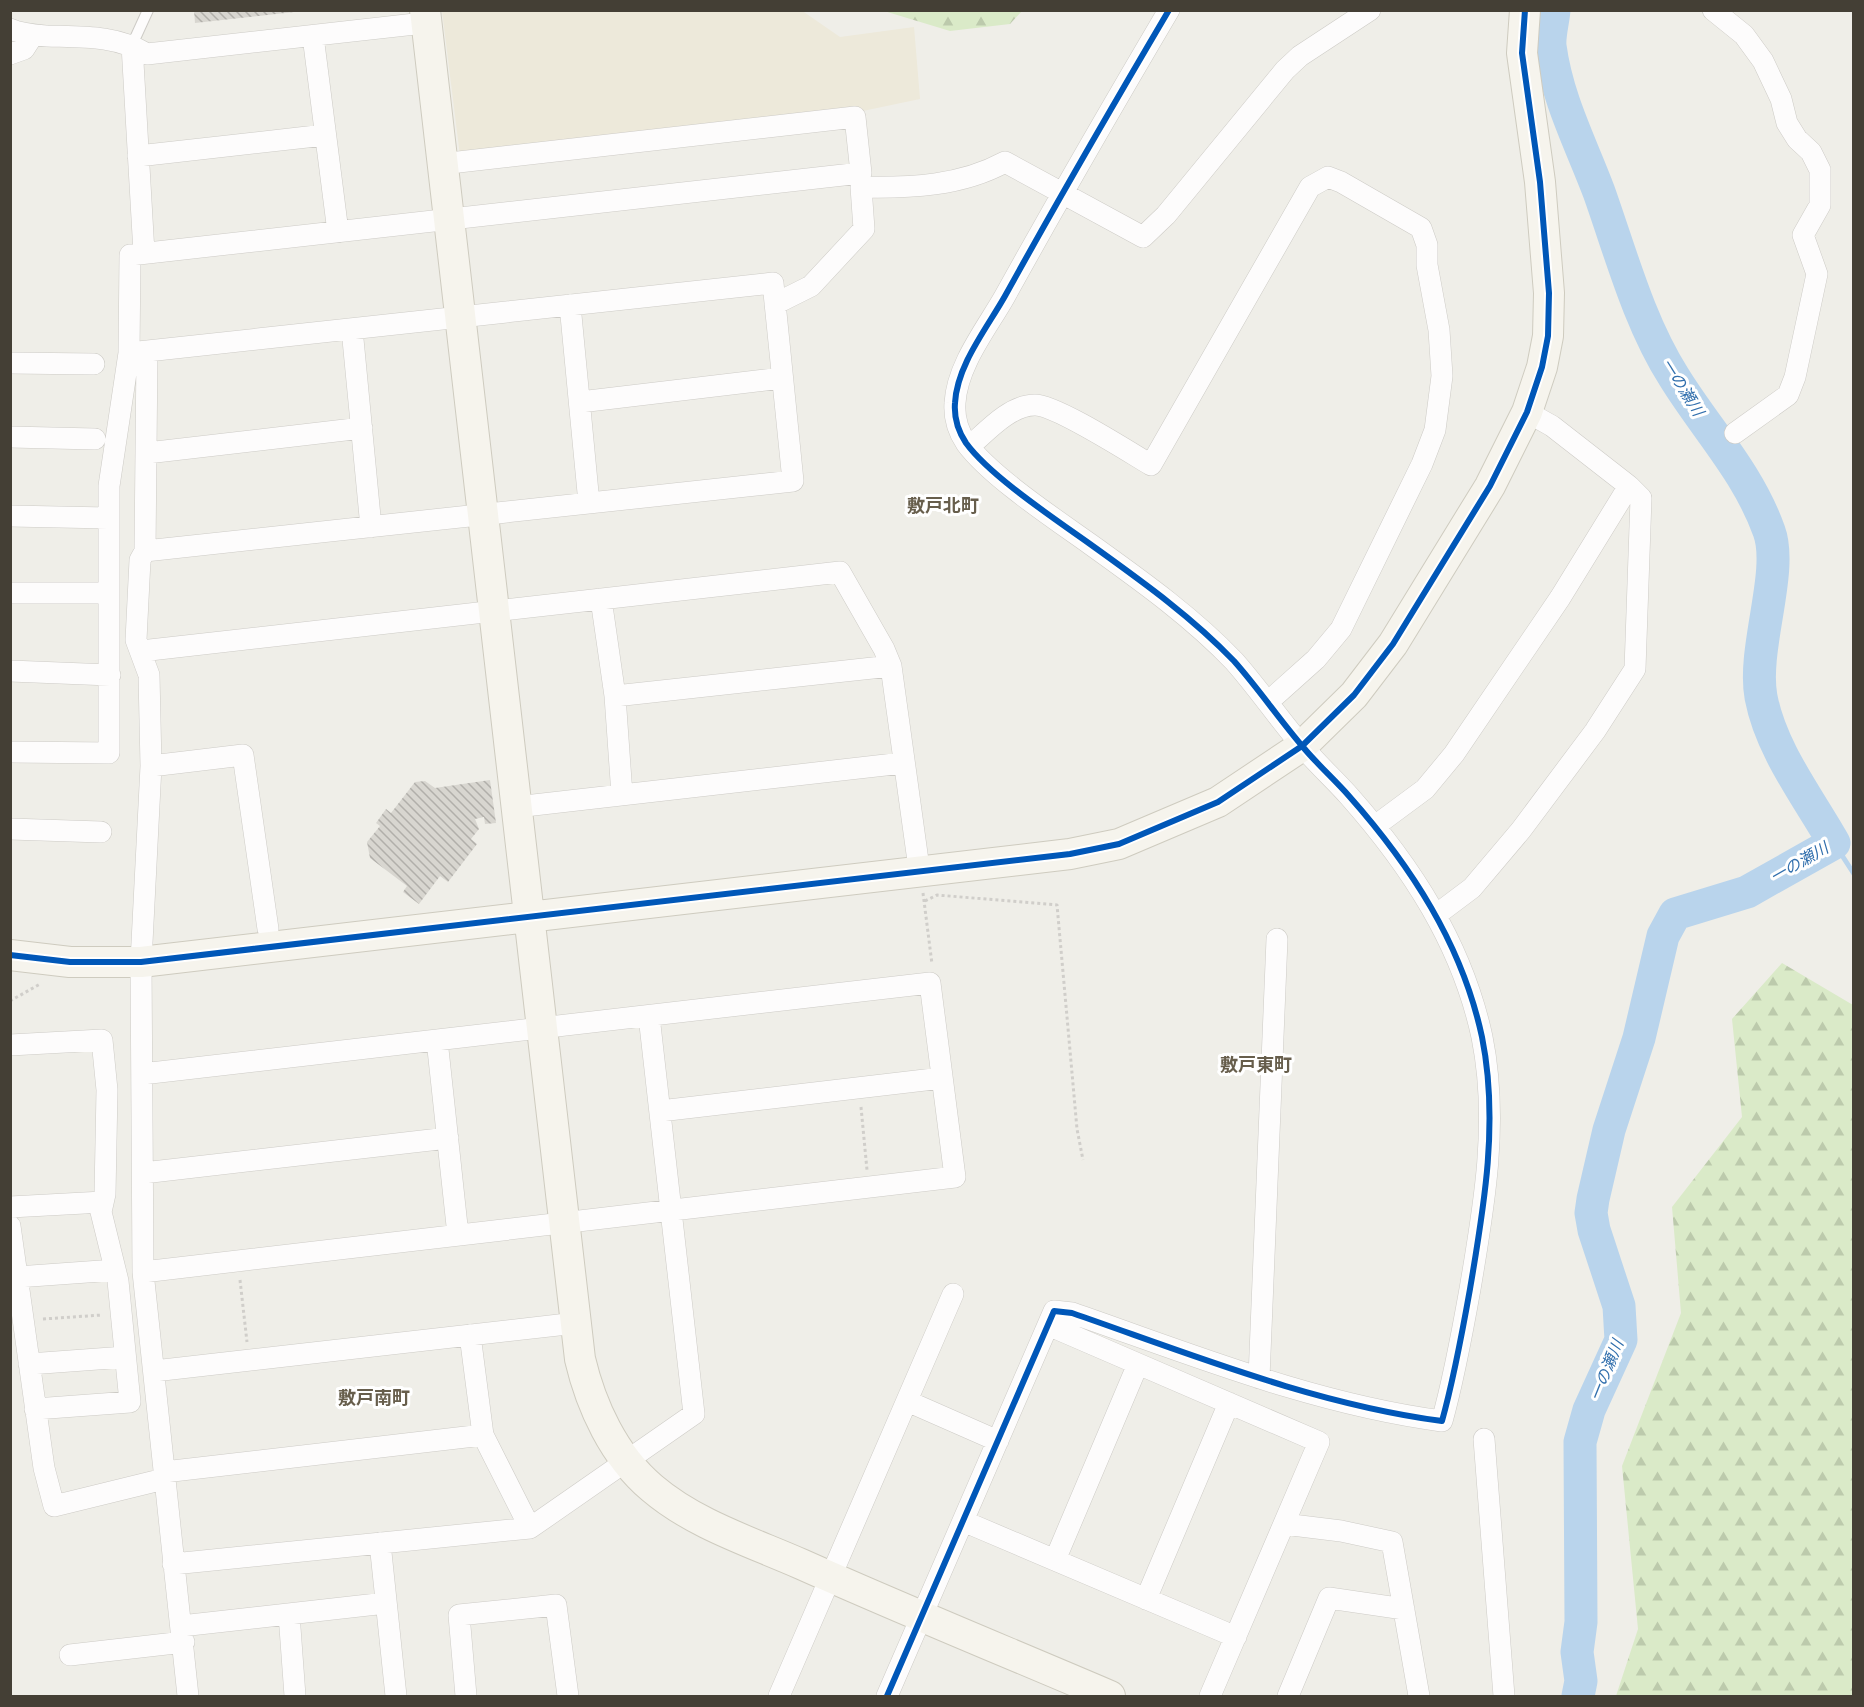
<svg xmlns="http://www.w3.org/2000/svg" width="1864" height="1707" viewBox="0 0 1864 1707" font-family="'Asap Condensed','Noto Sans JP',sans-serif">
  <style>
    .education { fill: #ede9da }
    .forest { fill: url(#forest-firs) }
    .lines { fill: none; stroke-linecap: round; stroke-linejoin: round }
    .stream { stroke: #b9d4ec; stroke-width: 5 }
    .river { stroke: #b9d4ec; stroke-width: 33 }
    .building { fill: url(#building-back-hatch) }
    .lane-casing { stroke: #cdcbc6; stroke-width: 12 }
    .street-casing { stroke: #cdcbc6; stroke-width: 22 }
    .secondary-casing { stroke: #cecbbf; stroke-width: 32 }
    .path { stroke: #d0ceca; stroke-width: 3; stroke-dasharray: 3 3; stroke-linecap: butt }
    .lane { stroke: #fdfcfc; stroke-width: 10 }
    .street { stroke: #fdfcfc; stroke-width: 21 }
    .secondary { stroke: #f6f4ed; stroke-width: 30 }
    .cycleway-casing { stroke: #fff; stroke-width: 10 }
    .cycleway { stroke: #0057b8; stroke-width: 6 }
    .labels { text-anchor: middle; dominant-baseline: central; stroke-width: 6; stroke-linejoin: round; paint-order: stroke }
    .water-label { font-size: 16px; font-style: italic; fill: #316fad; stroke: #fff }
    .quarter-label { font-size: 18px; font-weight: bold; fill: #675e4c; stroke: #fff }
  </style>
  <defs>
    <pattern id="forest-firs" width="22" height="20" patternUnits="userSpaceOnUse" patternTransform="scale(1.5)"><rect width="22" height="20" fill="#daeac8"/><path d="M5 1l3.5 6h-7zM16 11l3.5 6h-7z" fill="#bccaac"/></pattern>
    <pattern id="building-back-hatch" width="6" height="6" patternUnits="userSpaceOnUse" patternTransform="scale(1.5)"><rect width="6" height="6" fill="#d8d6d0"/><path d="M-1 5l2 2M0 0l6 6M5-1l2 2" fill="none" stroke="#b1afaa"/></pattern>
  </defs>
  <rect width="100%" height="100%" fill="#efeee8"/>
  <path class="education" d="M801 10 840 37 914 27 920 99 858 112 460 156 442 11Z"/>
  <path class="forest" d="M884 11H1022L1010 24 950 31Z
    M1782 963 1853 1005V1696H1616L1638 1629 1622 1466 1681 1313 1672 1207 1742 1117 1732 1019Z"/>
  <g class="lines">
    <path class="stream" d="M1834 843 1854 874"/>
    <path class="river" d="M1554 10C1553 22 1549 35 1550 46 1557 99 1581 144 1599 192 1621 254 1639 322 1674 377 1706 429 1748 472 1769 531 1784 571 1752 649 1761 697 1771 750 1808 797 1834 843L1747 892 1675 914 1663 936 1639 1038 1609 1130 1593 1199 1591 1213 1594 1230 1619 1306 1621 1340 1589 1410 1580 1442 1581 1622 1577 1652 1581 1681 1578 1696"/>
  </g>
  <path class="building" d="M194 10H294V12L195 23Z
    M490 780 496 823 485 824 484 817 475 819 479 829 471 839 477 844 448 882 440 876 419 904 403 892 407 886 370 858 367 842 380 826 376 823 386 809 391 813 415 782 425 781 435 788Z"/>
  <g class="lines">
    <g class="lane-casing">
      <path id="lane" d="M132 45 148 10"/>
    </g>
    <g class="street-casing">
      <path id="street" d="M1713 10 1744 35 1763 61 1781 99 1787 123 1797 139 1811 152 1820 170V205L1803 235 1817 274 1795 377 1788 395 1735 433
        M10 29C21 34 35 35 47 36 82 37 116 35 147 54L424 23
        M313 36 338 232
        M132 45 144 253
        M10 54 24 49 33 35
        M138 156 325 135
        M775 304 811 286 864 229 861 187C911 188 961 186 1005 162L1143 237 1166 215 1285 70 1300 56 1370 10
        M570 305 589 503
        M352 329 371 527
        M147 351 145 551 140 560 136 640 149 675 151 766 141 962 143 1272 188 1696
        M129 353 773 283 793 481 145 551
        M10 363 94 364
        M580 402 782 378
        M10 437 95 439
        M969 447C987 431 1010 405 1035 405 1056 405 1129 452 1151 465L1310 187 1328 177 1341 182 1421 228 1427 245V265L1439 330 1442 376 1435 430 1422 464 1341 629 1316 659 1268 702
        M147 453 362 428
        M10 516 108 518
        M10 593H109
        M601 599 615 696 622 795
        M141 651 840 572 884 649 891 666 918 861
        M10 671 110 675
        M615 696 891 666
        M10 752 109 753V486L129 353 130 255 861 173 855 117 441 164
        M151 766 243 755 268 929
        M516 807 903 763
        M1375 826 1425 789 1454 754 1560 598 1629 486 1552 426 1527 412
        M10 829 101 832
        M1436 915 1472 888 1521 830 1595 731 1635 669 1641 498 1629 486
        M437 1040 458 1235
        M10 1045 102 1040 107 1090 105 1194 101 1212 118 1281 130 1402 35 1409
        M142 1074 930 983 955 1177 143 1272
        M660 1111 942 1078
        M143 1173 448 1138
        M10 1207 103 1202
        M10 1226 44 1468 54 1506 164 1479
        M17 1277 115 1270
        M1048 1325 1319 1442 1210 1696
        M470 1335 483 1435 530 1528
        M29 1364 125 1357
        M154 1371 576 1323
        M1259 1378 1277 939
        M907 1401 998 1441
        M1484 1439 1504 1696
        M164 1472 483 1435
        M963 1521 1236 1637
        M1284 1524 1341 1531 1392 1542 1419 1696
        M380 1543 396 1696
        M1055 1560 1138 1364
        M173 1564 530 1528 694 1414 649 1016
        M1146 1599 1229 1403
        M289 1614 295 1696
        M181 1626 386 1603
        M70 1655 184 1642
        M466 1696 459 1615 556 1605 568 1696
        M779 1696 953 1294
        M887 1696 1054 1311 1072 1313C1193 1355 1314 1404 1442 1421 1454 1378 1462 1334 1470 1289 1484 1207 1499 1121 1482 1037 1462 944 1411 866 1349 796 1334 779 1317 764 1303 747 1279 719 1258 688 1234 661 1191 616 1140 580 1090 544 1055 519 990 476 966 443 958 431 954 416 955 403 957 365 987 328 1005 296 1058 200 1113 105 1169 10
        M1288 1696 1329 1598 1404 1609"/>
    </g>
    <g class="secondary-casing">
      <path id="secondary" d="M425 10 580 1359C591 1406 614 1456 652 1488 694 1524 751 1542 801 1564 904 1610 1007 1652 1110 1696
        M10 955 70 962H141L1070 854 1119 844 1218 802 1302 746 1354 695 1393 644 1490 486 1527 412 1542 367 1548 336 1549 293 1540 182 1522 53 1525 10"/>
    </g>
    <path class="path" d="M923 893 932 964
      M925 901 937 895 1057 905 1077 1129 1083 1160
      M10 1001 40 984
      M861 1107 867 1170
      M240 1280 247 1342
      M43 1319 102 1315"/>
    <use href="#lane" class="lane"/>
    <use href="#street" class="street"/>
    <use href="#secondary" class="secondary"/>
    <g class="cycleway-casing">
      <path id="cycleway" d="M10 955 70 962H141L1070 854 1119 844 1218 802 1302 746 1354 695 1393 644 1490 486 1527 412 1542 367 1548 336 1549 293 1540 182 1522 53 1525 10
        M887 1696 1054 1311 1072 1313C1193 1355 1314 1404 1442 1421 1454 1378 1462 1334 1470 1289 1484 1207 1499 1121 1482 1037 1462 944 1411 866 1349 796 1334 779 1317 764 1303 747 1279 719 1258 688 1234 661 1191 616 1140 580 1090 544 1055 519 990 476 966 443 958 431 954 416 955 403 957 365 987 328 1005 296 1058 200 1113 105 1169 10"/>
    </g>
    <use href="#cycleway" class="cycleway"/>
  </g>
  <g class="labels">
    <g class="water-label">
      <text transform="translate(1683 387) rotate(58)">一の瀬川</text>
      <text transform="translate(1799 862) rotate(-30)">一の瀬川</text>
      <text transform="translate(1606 1370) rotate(-68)">一の瀬川</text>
    </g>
    <g class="quarter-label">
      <text x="943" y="505">敷戸北町</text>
      <text x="1256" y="1064">敷戸東町</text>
      <text x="374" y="1397">敷戸南町</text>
    </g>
  </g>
  <rect width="1864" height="1707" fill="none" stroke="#443f35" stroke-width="24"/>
</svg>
